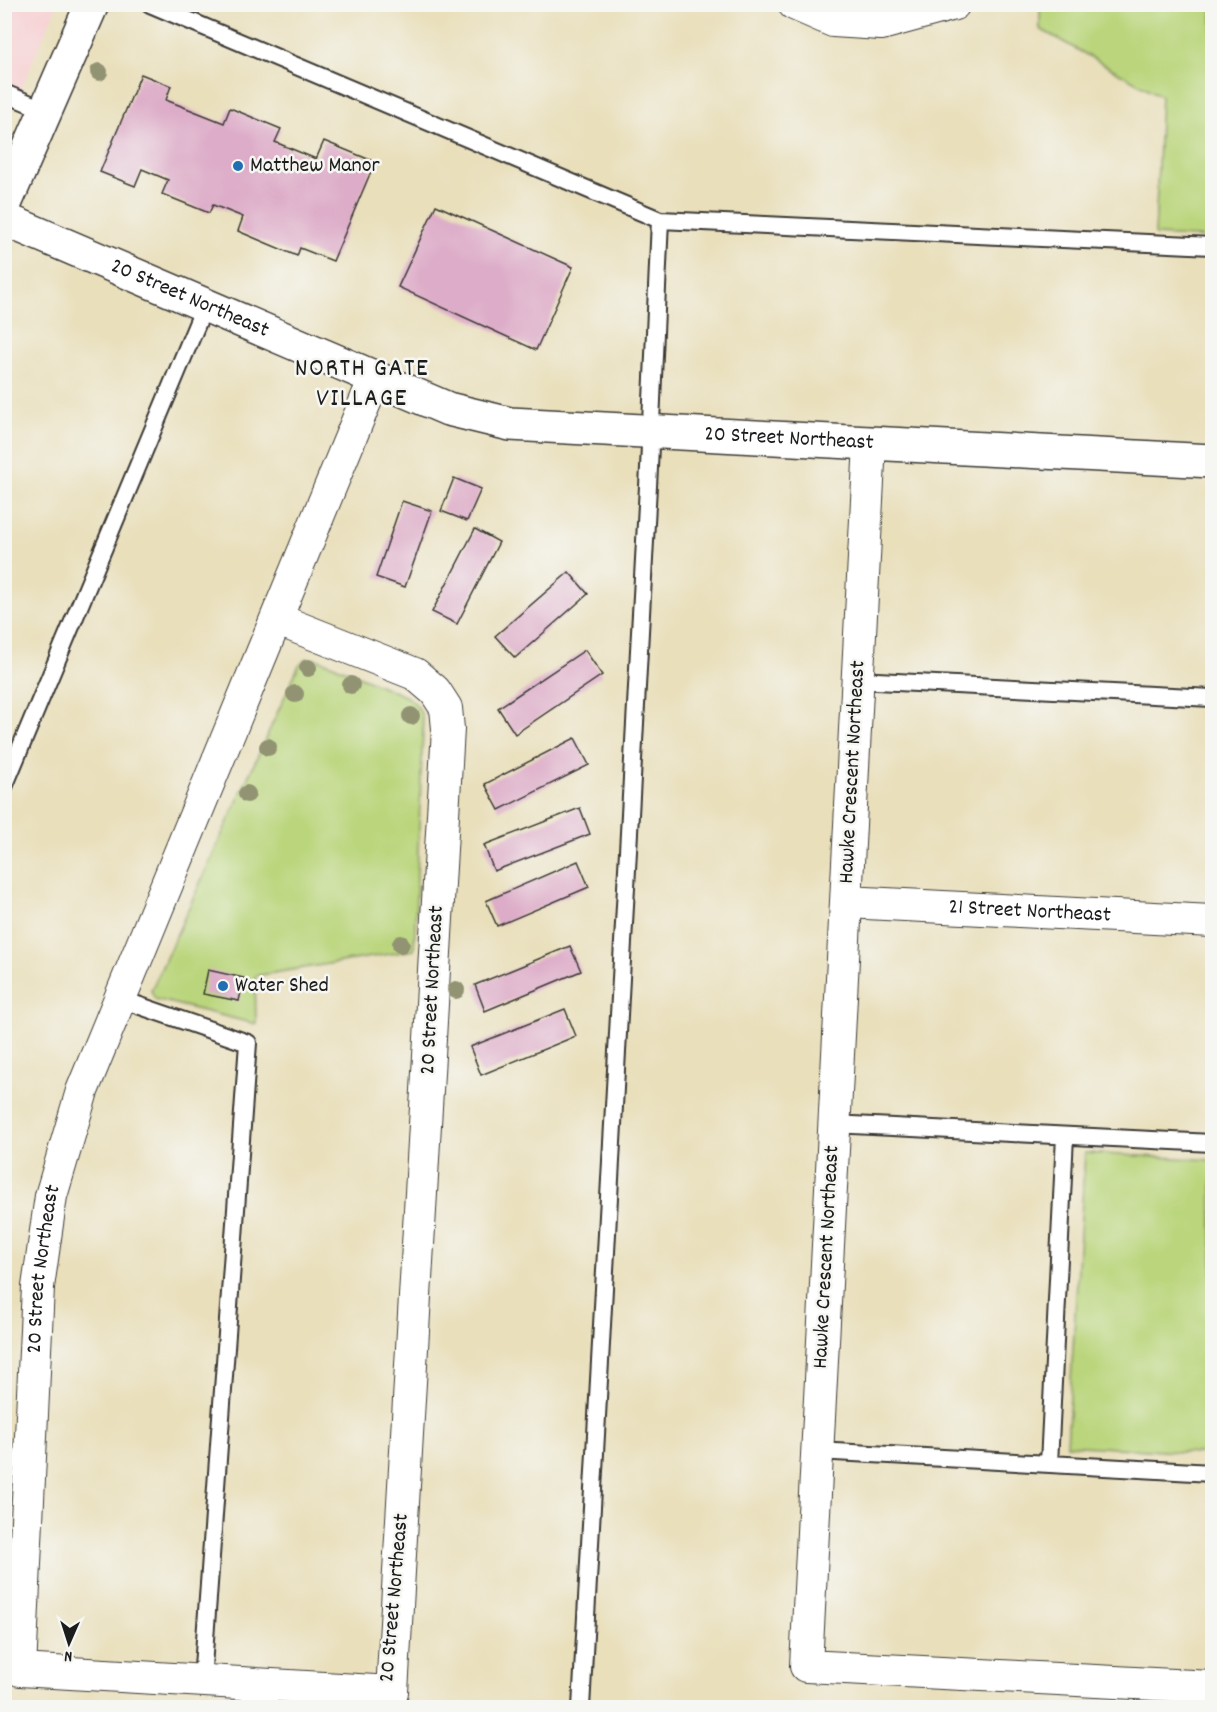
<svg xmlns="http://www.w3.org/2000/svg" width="1217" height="1712" viewBox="0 0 1217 1712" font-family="Dekko,sans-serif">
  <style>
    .built { fill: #f7cfd2 }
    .green { fill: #bad57b; stroke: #6b784c; stroke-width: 1.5 }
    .building { fill: #ddacc8 }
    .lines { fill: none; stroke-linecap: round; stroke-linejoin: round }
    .service-casing { stroke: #3b3934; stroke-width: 20 }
    .minor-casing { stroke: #3b3934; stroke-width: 34 }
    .tertiary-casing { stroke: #3b3934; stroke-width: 36 }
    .path { stroke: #3b3934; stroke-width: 4; stroke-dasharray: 1.5 4.5; stroke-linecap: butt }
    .service { stroke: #fff; stroke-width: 16 }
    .minor { stroke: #fff; stroke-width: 32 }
    .tertiary { stroke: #fff; stroke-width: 33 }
    .tree { fill: #929373 }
    .poi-dot { fill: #1f6fb2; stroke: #f6f6f2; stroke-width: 2 }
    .labels { text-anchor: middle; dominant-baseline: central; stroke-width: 5; stroke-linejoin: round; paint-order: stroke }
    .poi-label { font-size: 22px; fill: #1c1c1c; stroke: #f6f6f2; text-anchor: start }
    .street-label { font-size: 22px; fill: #1c1c1c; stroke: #f6f6f2 }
    .quarter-label { font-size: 26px; letter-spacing: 1.5px; fill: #1c1c1c; stroke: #f6f6f2 }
  </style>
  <rect width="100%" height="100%" fill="#f6f6f2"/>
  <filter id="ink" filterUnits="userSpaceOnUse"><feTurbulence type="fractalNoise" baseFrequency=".0167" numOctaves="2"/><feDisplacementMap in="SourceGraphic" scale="12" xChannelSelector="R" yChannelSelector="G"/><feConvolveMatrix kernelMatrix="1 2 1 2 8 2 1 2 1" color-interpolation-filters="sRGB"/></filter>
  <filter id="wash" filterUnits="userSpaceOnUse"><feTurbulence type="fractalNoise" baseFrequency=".008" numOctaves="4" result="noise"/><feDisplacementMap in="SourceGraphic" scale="24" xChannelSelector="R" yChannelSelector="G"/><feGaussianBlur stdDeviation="1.35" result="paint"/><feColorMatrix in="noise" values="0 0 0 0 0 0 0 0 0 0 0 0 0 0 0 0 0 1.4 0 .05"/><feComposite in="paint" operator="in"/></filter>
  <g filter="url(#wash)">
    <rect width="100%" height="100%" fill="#e9dfbb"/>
    <path class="built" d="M5 5H57L5 126Z"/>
    <path class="green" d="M1040 5H1212V238L1155 235 1161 96 1040 29Z
      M306 659H316L326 662 407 697C420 706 423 714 423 729L414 950 255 976 256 1024 155 999 151 991 299 665Z
      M1085 1153 1212 1160V1454L1067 1445Z"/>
    <g id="blocks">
      <path class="building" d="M141 74 171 86 166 100 224 123 230 108 281 129 275 142 316 159 324 141 375 162 333 261 300 248 297 256 238 231 243 217 213 205 209 213 162 194 168 180 142 169 135 186 100 172Z
        M436 205 573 267 536 350 398 287Z
        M454 478 481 489 467 521 441 511Z
        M402 501 432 511 405 587 376 577Z
        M475 529 499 542 457 624 432 612Z
        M569 572 588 594 515 658 495 636Z
        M585 650 602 675 515 734 498 708Z
        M575 738 589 765 499 810 485 784Z
        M580 808 590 834 494 871 484 845Z
        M578 861 589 887 497 926 486 901Z
        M570 946 581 971 485 1011 475 985Z
        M208 970 244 978 239 1001 203 994Z
        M565 1009 576 1036 481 1075 470 1047Z"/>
    </g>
  </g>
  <g filter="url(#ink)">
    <use href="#blocks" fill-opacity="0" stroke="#3b3934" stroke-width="1.5"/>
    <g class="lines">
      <g class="service-casing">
        <path id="service" d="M150 4 660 220 1212 246
          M4 93 45 110
          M857 680 1212 698
          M4 787 205 305
          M120 999 248 1043 202 1681
          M833 1124 1212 1143
          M817 1451 1212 1473
          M1049 1464 1065 1136
          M581 1708 649 468 660 220"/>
      </g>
      <g class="minor-casing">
        <g id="minor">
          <path d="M794 4 833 21 881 24 954 4"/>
          <path d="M870 443 806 1666 1212 1687"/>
          <path id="s1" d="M276 619 415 674 435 691 446 708 448 729 392 1692 20 1670 38 1287 51 1196 82 1091 375 378"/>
          <path id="s2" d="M847 902 1212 921"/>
        </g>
      </g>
      <g class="tertiary-casing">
        <g id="tertiary">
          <path d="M4 206 92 4"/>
          <path id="s3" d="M4 219 448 409 510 424 1212 461"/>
        </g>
      </g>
      <path class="path" d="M1046 4 1126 7 1137 4"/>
      <use href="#service" class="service"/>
      <use href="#minor" class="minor"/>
      <use href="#tertiary" class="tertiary"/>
    </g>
    <g class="tree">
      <circle cx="99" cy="72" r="9"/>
      <circle cx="308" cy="668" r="9"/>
      <circle cx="351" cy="685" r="9"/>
      <circle cx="295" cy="694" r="9"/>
      <circle cx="411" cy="716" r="9"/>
      <circle cx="268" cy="747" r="9"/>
      <circle cx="247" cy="794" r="9"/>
      <circle cx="401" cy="944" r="9"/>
      <circle cx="456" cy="990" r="9"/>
    </g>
  </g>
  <g class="poi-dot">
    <circle cx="238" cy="166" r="6"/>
    <circle cx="223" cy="986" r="6"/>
  </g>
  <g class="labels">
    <g class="poi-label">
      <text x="250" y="166">Matthew Manor</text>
      <text x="235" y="986">Water Shed</text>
    </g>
    <g class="street-label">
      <text stroke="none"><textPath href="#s3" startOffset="202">20 Street Northeast</textPath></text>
      <text stroke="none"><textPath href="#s3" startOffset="826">20 Street Northeast</textPath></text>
      <text transform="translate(853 772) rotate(-87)">Hawke Crescent Northeast</text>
      <text stroke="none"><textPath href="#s2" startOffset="183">21 Street Northeast</textPath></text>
      <text transform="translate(433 990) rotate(-87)">20 Street Northeast</text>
      <text transform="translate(827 1257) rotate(-87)">Hawke Crescent Northeast</text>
      <text stroke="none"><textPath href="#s1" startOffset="1956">20 Street Northeast</textPath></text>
      <text transform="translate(395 1598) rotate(-85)">20 Street Northeast</text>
    </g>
    <g class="quarter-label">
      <text x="362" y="369">NORTH GATE<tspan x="362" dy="30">VILLAGE</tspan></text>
    </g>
  </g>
  <rect width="1217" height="1712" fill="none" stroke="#f6f6f2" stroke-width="24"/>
  <g transform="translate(69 1643) rotate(183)" stroke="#f6f6f2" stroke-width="4.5" paint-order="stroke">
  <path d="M0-4.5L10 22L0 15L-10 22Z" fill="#1c1c1c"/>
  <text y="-9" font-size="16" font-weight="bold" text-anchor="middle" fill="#1c1c1c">N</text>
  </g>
</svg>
